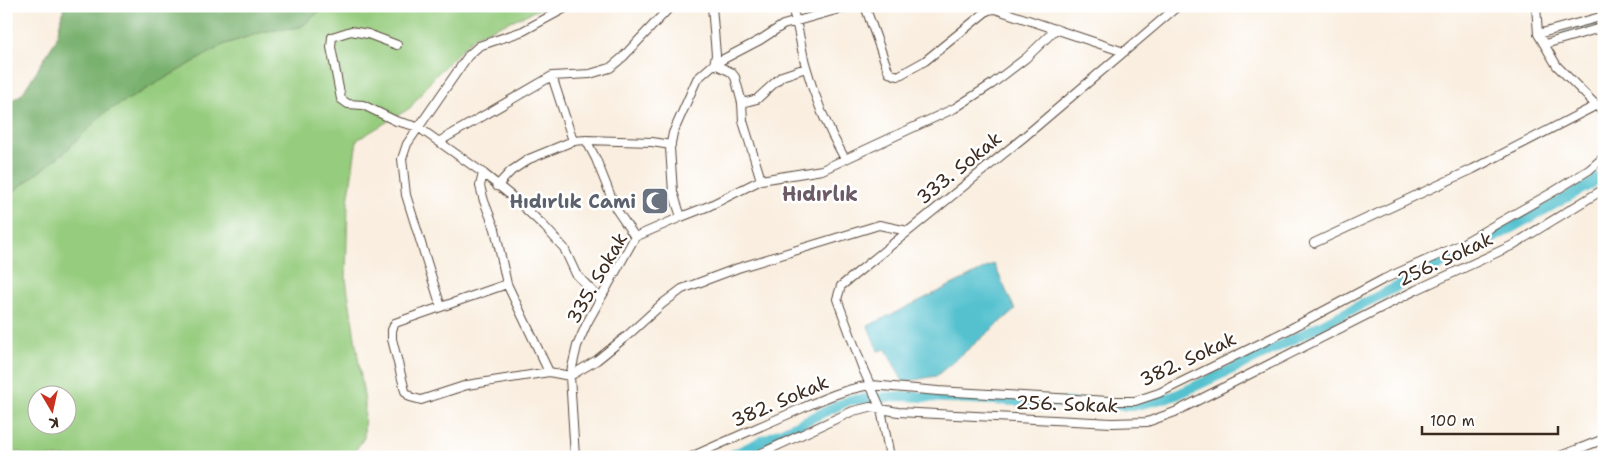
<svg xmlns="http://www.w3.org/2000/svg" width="1610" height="463" viewBox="0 0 1610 463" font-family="'Shantell Sans',sans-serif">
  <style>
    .green { fill: #96cc7e; stroke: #687b4e; fill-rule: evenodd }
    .forest { fill: #78b06d; stroke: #5a6d46 }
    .water { fill: #55c1cf; stroke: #487676 }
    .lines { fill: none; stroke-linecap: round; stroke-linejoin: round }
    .stream { stroke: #55c1cf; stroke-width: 2.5 }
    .canal { stroke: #55c1cf; stroke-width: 10 }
    .street-casing { stroke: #58473b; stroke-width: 10 }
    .street { stroke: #fff; stroke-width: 8 }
    .labels { text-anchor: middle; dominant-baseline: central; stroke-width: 5; stroke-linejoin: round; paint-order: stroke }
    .street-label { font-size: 19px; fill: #3b2a1e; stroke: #fff }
    .worship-label { font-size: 19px; font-weight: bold; fill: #5b616d; stroke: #fff; text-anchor: end }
    .neighbourhood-label { font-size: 20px; font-weight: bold; fill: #6c5a66; stroke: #fff }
  </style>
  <rect width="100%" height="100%" fill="#fff"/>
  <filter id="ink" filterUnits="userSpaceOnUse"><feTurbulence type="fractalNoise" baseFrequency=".02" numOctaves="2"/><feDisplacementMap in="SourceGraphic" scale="10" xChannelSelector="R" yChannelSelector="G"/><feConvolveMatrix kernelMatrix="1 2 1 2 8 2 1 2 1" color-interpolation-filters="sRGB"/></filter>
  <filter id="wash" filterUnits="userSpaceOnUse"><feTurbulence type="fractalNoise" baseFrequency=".0096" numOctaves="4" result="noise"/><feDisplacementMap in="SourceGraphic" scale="20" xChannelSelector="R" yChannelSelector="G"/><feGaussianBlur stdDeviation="1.12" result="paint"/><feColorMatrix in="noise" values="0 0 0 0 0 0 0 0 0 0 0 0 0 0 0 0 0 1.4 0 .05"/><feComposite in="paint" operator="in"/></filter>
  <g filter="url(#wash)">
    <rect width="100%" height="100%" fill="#f9eedf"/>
    <path class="green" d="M326 6H541L542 8 475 36 434 77 410 108 357 140 348 202 346 279 365 403 364 438 351 457H26L21 452 6 454V197L65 152 104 113 225 44 266 31 301 27ZM38 396H68V426H38Z"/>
    <path class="forest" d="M64 6H326L301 27 266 31 225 44 104 113 65 152 6 197V104L22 94 56 40Z"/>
    <path class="water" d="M994 264 1015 310 936 376 903 382 886 349 878 351 868 326Z"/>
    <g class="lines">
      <path class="stream" d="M1562 34 1604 22"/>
      <path class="canal" d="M728 457 850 400 902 396 1133 406 1174 396 1252 360 1495 237 1591 184 1604 174"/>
    </g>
  </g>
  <g filter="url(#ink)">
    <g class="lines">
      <g class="street-casing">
        <path id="street" d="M712 6 716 55 714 64 731 72 735 77 742 103 743 121 761 180
          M791 6C799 25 800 44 805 63 814 97 827 128 845 159
          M865 6 889 73 898 76 925 61 988 10 995 9 1124 52
          M1536 6 1538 34 1557 66 1604 113
          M1538 34 1604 16
          M1545 44 1604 27
          M397 45 368 34 351 31 332 37 331 47 341 99 348 104 363 105 396 121 418 127 483 173 515 199 544 226 564 248 576 274 600 299
          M552 76 573 141
          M742 103 757 99 782 76 806 68
          M586 140 596 159 616 209 635 237
          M440 141 552 76 590 74 610 68 623 57 671 6
          M483 173 480 186 484 201 495 229 507 284 549 372
          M497 186 511 171 529 159 573 141 586 140 652 142 671 145
          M681 217 709 206 761 180 822 170 955 108 992 84 1026 58 1056 29
          M1314 243 1473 169 1597 105
          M507 284 395 323 392 330V339L405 391 410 397 421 400 467 385 549 372 570 376 597 360 628 335 662 304 682 289 738 268 879 225 908 231
          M441 307 406 195 402 159 407 144 468 56 479 46 523 31 569 6
          M575 457 570 376 577 346 587 323 635 237 681 217 673 192 670 148 673 133 697 79 714 64 760 40 783 25 850 6
          M691 457C724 442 757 428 791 413 816 402 843 389 871 385L938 391 1109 401H1135L1159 393 1290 329 1384 279 1458 246 1553 192 1589 170 1604 157
          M753 457 853 411 870 407 898 412 1112 423 1147 422 1175 412 1416 290 1511 246 1604 189
          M890 457 881 409 863 369 837 299 841 286 1024 137 1178 6
          M1558 457 1604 439"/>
      </g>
      <use href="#street" class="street"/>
    </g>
  </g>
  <defs>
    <g id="mosque-square" transform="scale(1.4375)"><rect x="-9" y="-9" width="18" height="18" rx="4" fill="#6b7280" stroke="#fff"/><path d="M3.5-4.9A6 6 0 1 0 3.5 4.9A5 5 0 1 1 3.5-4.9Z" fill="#fff"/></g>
  </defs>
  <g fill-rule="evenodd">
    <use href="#mosque-square" x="655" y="201"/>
  </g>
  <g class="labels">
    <g class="street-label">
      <text transform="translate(959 168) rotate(-39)">333. Sokak</text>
      <text transform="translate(1445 259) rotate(-25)">256. Sokak</text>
      <text transform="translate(597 278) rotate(-60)">335. Sokak</text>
      <text transform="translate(1188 359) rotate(-25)">382. Sokak</text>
      <text transform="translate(780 401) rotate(-23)">382. Sokak</text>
      <text transform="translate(1067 404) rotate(2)">256. Sokak</text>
    </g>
    <g class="worship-label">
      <text x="636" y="201">Hıdırlık Cami</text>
    </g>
    <g class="neighbourhood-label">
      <text x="820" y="194">Hıdırlık</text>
    </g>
  </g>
  <rect width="1610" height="463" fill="none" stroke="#fff" stroke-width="25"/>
  <g transform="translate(52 410) rotate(171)"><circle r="24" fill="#ffffff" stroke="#b1aaa5"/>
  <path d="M0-4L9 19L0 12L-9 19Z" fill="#c8321e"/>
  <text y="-8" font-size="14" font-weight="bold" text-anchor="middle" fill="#3b2a1e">K</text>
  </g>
  <path d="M1422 426v8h136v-8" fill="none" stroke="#3b2a1e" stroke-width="2.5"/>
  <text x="1430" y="426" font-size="15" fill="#3b2a1e" stroke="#ffffff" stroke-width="4" paint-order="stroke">100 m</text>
</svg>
